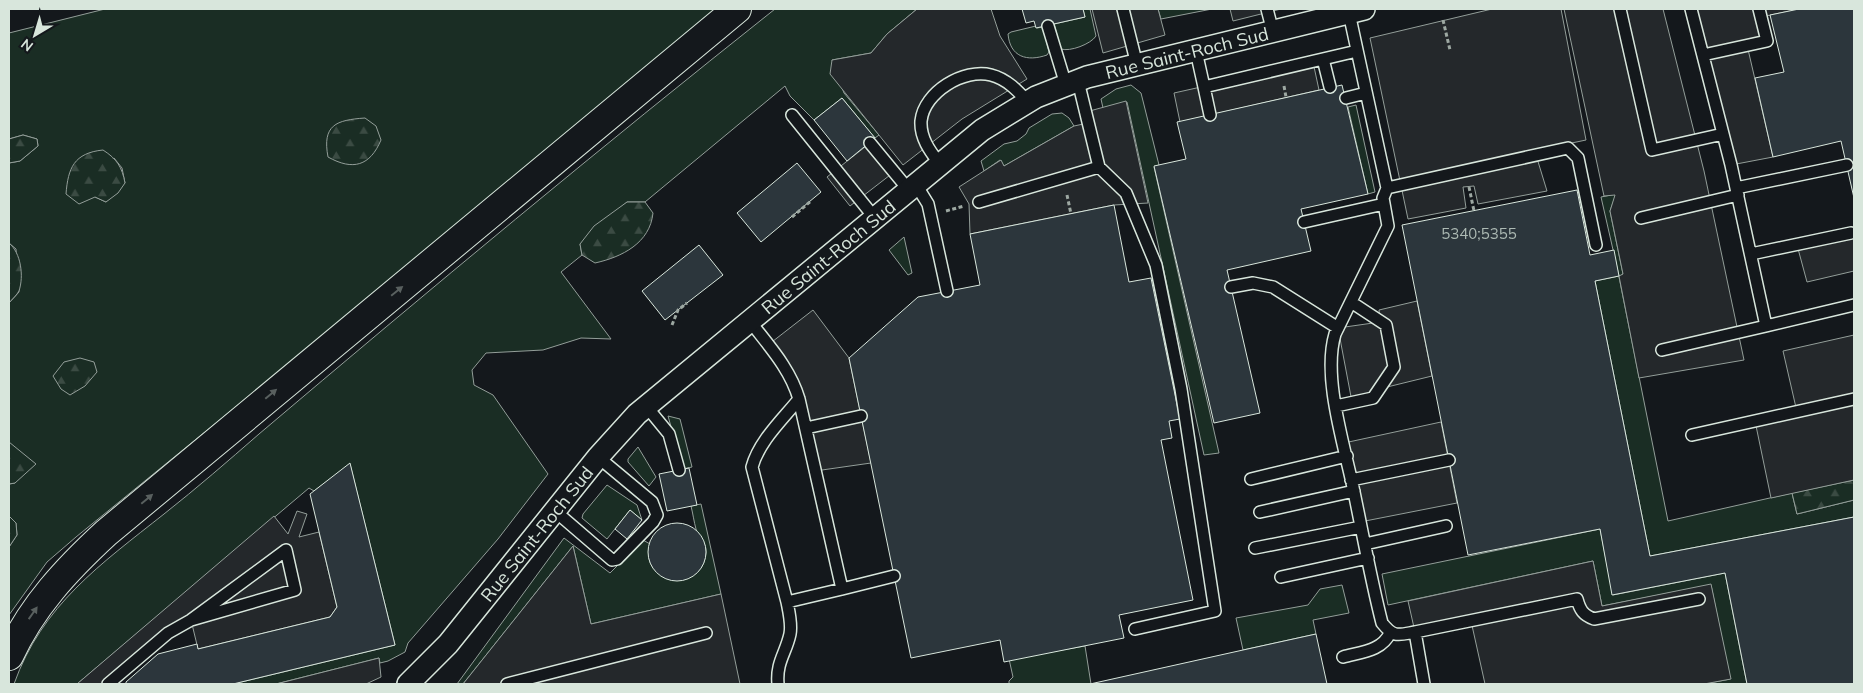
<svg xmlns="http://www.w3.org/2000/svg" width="1863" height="693" viewBox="0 0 1863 693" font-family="Mulish,sans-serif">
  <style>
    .grass { fill: #1a2d24; stroke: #939e99; fill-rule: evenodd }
    .forest { fill: url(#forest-firs); stroke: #939e99 }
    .parking { fill: #24282b; stroke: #939e99 }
    .building { fill: #2c363c; stroke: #d8e6dc }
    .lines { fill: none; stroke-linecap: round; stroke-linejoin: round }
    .lane-casing { stroke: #d8e6dc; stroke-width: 14 }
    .street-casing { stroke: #d8e6dc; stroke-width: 24 }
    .highway-casing { stroke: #d8e6dc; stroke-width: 30 }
    .path { stroke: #9da8a2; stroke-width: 3; stroke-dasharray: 4 2.5; stroke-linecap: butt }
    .lane { stroke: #14181c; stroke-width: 11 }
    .street { stroke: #14181c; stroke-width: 21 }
    .highway { stroke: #14181c; stroke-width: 28 }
    .oneway { fill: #59605f }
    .labels { text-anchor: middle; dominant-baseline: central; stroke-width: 4; stroke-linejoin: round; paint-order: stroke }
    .number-label { font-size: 15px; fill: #adbab4 }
    .street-label { font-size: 18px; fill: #d8e6dc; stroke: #14181c }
  </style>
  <defs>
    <pattern id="forest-firs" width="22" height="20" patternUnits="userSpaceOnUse" patternTransform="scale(1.25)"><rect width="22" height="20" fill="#1a2d24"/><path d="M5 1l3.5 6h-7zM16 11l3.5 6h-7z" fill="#3b4b43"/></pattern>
  </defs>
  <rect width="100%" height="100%" fill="#14181c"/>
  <path class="grass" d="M105 9H716L313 344 76 537 47 562 9 615V547L17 535 16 523 9 516V484L15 483 9 442V303L19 292 16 249 9 243V163L20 161 38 146 37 139 23 135 9 139V33ZM114 158 122 168 125 183 106 202 95 197Z
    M775 9H917L887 34 871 53 832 60 844 93 879 135 875 138 842 98 814 120 790 96 785 86 645 202H627L580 244 582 255 561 272 611 339 581 338 543 350 486 353 472 370 474 385 493 395 548 474 498 539 408 643 405 652 388 661 380 663 379 658 276 684H233L395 645 350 464 314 491 309 488 77 684H14C42 605 101 564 164 514 197 488 228 461 259 434 429 290 601 147 775 9Z
    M1083 9H1090L1096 36C1091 44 1070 52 1061 49L1054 24 1085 17Z
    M1158 9H1212L1161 19Z
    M1036 26 1037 28 1043 27 1049 52 1047 55C1027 62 1010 57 1008 34L1011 32Z
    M1131 85 1141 93 1159 165 1154 167 1219 453 1204 455 1127 102 1103 108 1101 99 1116 89Z
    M1356 105 1375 192 1368 194 1348 107Z
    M1062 113 1069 118 1074 126 1004 166 1000 160 984 171 981 161 1004 144 1017 141 1026 134 1029 128 1052 114Z
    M1616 194 1610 211 1623 274 1619 277 1668 521 1792 493 1797 514 1854 500V517L1650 556 1595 281 1619 276 1601 197Z
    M904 237 912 273 908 275 889 250Z
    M668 416 680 419 692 467 683 469Z
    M638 447 656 477 649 486 628 462V459Z
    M607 485 637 505 642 520 630 510 607 539 582 518 583 514Z
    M701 504 721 594 591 624 573 546 463 684H457L564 538 610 573 643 540 650 544C638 583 702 595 706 553 707 543 699 538 696 529 694 522 693 514 691 506Z
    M1600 529 1613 595 1725 573 1747 684H1704L1730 679 1711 585 1602 606 1593 561 1388 605 1382 574Z
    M1342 585 1349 613 1313 620 1316 634 1243 650 1236 618 1308 605 1320 589Z
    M1085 646 1091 684H1009V681L1013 677 1009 659Z"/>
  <path class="forest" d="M365 118 376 126 381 140C370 166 353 171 328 157 322 125 336 120 365 118Z
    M23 135 37 139 38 146 20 161 9 163V139Z
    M103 150C117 159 122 167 125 183L118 193 106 202 95 197 79 204 66 194C68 168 74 153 103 150Z
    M627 202H645L653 213C650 243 622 257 595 263L582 255 580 244 594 226Z
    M9 243C21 253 24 276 19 291 17 295 12 299 9 303Z
    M80 358 94 362 97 372 85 386 70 395 61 389 53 376 64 362Z
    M9 442 36 464 15 483 9 484Z
    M1854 480V500L1797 514 1792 493Z
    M9 516 16 523 17 535 9 547Z"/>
  <path class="parking" d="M917 9H991L1000 36 1027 79 962 119 903 165 830 74 832 60 871 53 887 34Z
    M1092 9H1158L1165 35 1103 53Z
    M1230 9H1281L1233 21Z
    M1492 9H1561L1586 140 1567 144 1536 155 1547 191 1478 204 1474 186 1463 187 1466 208 1408 219 1370 38Z
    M1564 9H1663L1704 171 1744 360 1639 378 1619 276 1623 274 1610 211 1615 195 1604 196Z
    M1692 9H1799L1761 17 1767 41 1747 45 1773 157 1731 165Z
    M1313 62 1319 90 1180 122 1174 93Z
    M1126 101 1148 203 1114 205 970 234 969 204 959 187 1001 160 1004 166 1074 126 1088 123 1086 112Z
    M870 143 894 172 850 206 827 177Z
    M1854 232V271L1807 282 1797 245Z
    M1417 301 1432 376 1379 389 1352 402 1338 328 1380 322 1379 310Z
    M813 310 849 358 871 463 815 471 799 399 768 345Z
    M1854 335V480L1771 498 1755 421 1797 412 1783 351Z
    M1441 422 1457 503 1360 522 1344 443Z
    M297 511 307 514 299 537 319 532 337 607 330 617 198 649 191 620 108 684H77L274 516 288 534Z
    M573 546 591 624 721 594 740 684H463Z
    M1593 561 1602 606 1711 584 1731 679 1704 684H1485L1471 621 1415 632 1408 601Z
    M379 658 381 677 366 684H276Z"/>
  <path class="building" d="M1022 9H1083L1085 17 1036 28 1034 21 1026 23Z
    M1799 9H1854V198L1841 141 1773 157 1755 78 1784 72 1770 15Z
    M1342 85 1368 194 1301 209 1311 251 1227 270 1260 413 1214 423 1154 166 1186 159 1177 122Z
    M842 98 875 138 847 161 814 120Z
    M797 163 821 192 761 242 737 213Z
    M1577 190 1590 255 1614 250 1619 276 1595 281 1650 556 1854 517V684H1747L1725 573 1612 595 1600 529 1468 555 1402 225Z
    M1114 205 1129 282 1151 278 1180 419 1169 421 1172 438 1161 440 1193 600 1119 615 1124 638 1004 662 1000 640 911 658 849 358 918 297 980 285 970 234Z
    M699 245 723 275 665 320 642 291Z
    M350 463 395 645 233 684H126V682L158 654 197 644 198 649 330 617 337 607 310 494Z
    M689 468 697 505 667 511 659 474Z
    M630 510 642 520 627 539 615 529Z
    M648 552a29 29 0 1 1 58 0a29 29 0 1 1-58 0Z
    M1316 634 1327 684H1090L1243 650Z"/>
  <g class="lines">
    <g class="lane-casing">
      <path id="lane" d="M1123 9 1137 65
        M1267 9 1273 32
        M1620 9 1652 150 1723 134
        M1691 9 1731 165 1766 326 1854 305
        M1349 13 1387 188 1568 148 1578 158 1596 245
        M1048 26 1066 85
        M1196 51 1204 87 1357 51
        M1703 55 1767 41 1759 9
        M1323 59 1330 87
        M1204 87 1210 115
        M1346 98 1366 93
        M792 115 874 217
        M870 143 908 189
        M939 163C930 151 920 138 921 121 924 92 964 68 991 75 1007 79 1018 91 1028 102
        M1099 167 1126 193 1156 265 1181 389 1215 611 1135 629
        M915 183 928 204 947 291
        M1387 188 1383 198 1388 226 1335 334C1322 378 1345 447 1354 492 1363 535 1371 580 1382 623 1394 638 1398 635 1415 632
        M1736 188 1847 165
        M979 202 1099 167 1078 81
        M1641 218 1738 195
        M1304 222 1384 204
        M1751 254 1851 233
        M1231 287 1253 283 1273 287 1338 328
        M749 320C768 345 790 368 799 399L842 589 787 602 752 467C759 441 783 419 799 399
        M1662 350 1766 326
        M646 406 669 434 679 470
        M1336 406 1373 398 1394 367 1386 325 1351 302
        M806 428 861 416
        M1692 435 1854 399
        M1251 479 1347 456
        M1351 480 1449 460
        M555 511 612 560 617 559 653 522 657 515 652 502 598 457
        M1260 512 1354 491
        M1365 544 1446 526
        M1255 548 1361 527
        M1281 577 1368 558
        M842 589 894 576
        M1343 657C1361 652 1382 651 1390 633
        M108 684 168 633 191 620 295 590 286 550 191 620
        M507 684 706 633
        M778 684C776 662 786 653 790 634 792 624 789 612 787 602
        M1424 684 1415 632 1577 599C1580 610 1583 615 1594 619L1699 599"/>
    </g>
    <g class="street-casing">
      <g id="street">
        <path id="s1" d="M408 684 448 644 598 457 637 414 982 130 1036 97 1087 77 1364 9"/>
      </g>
    </g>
    <g class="highway-casing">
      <path id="highway" d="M9 656C32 606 67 569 106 533L737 9"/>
    </g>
    <path class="path" d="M1443 20 1450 50
      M1284 86 1286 97
      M1469 187 1474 211
      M1067 195 1071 214
      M946 211 964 206
      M792 217 811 201
      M672 325 678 310 687 303"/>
    <use href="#lane" class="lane"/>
    <use href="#street" class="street"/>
    <use href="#highway" class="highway"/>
  </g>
  <defs><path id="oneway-solid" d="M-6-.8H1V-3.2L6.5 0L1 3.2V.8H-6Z" transform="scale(1.25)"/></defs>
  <g class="oneway">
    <use href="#oneway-solid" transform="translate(397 291) rotate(-39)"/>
    <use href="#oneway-solid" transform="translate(271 394) rotate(-40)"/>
    <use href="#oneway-solid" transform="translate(147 499) rotate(-40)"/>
    <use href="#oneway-solid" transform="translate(33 613) rotate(-55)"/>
  </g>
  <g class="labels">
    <g class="number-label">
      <text x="1479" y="233">5340;5355</text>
    </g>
    <g class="street-label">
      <text stroke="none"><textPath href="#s1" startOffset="1022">Rue Saint-Roch Sud</textPath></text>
      <text stroke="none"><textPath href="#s1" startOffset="602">Rue Saint-Roch Sud</textPath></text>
      <text stroke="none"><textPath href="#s1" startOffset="198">Rue Saint-Roch Sud</textPath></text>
    </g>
  </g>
  <rect width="1863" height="693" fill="none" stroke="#d8e6dc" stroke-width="20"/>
  <g transform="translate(35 35) rotate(218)" stroke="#14181c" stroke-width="4" paint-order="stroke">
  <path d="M0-4L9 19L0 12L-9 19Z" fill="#d8e6dc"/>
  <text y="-8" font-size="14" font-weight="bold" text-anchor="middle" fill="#d8e6dc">N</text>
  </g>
</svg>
